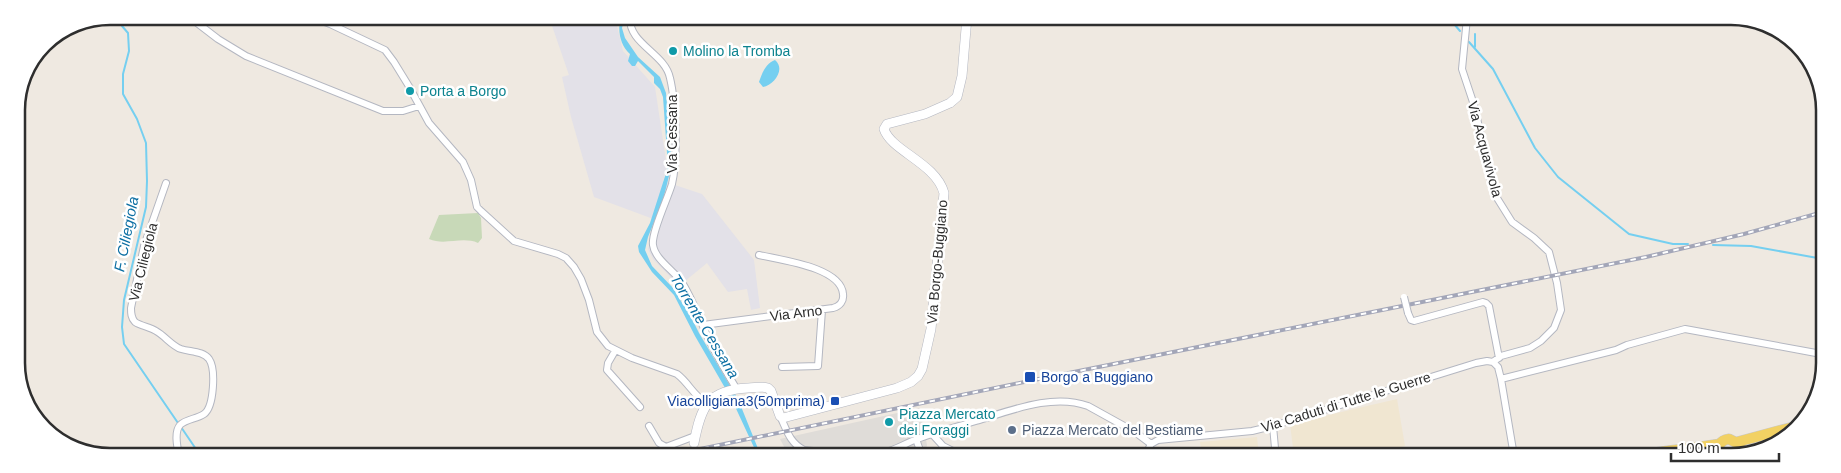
<svg xmlns="http://www.w3.org/2000/svg" width="1841" height="473" viewBox="0 0 1841 473" font-family="Helvetica,sans-serif">
  <style>
    .industrial { fill: #e3e1e8 }
    .education { fill: #f0e6d1 }
    .cemetery { fill: #c8d9b8 }
    .plaza { fill: #dfdcd8 }
    .water { fill: #75cff0 }
    .lines { fill: none; stroke-linecap: round; stroke-linejoin: round }
    .stream { stroke: #75cff0; stroke-width: 2 }
    .secondary-tunnel { stroke: #c8c4bd; stroke-width: 9; stroke-dasharray: 9 4.5; stroke-linecap: butt }
    .street-casing { stroke: #b4b7c1; stroke-width: 8 }
    .secondary-casing { stroke: #b4b7c1; stroke-width: 10 }
    .primary-casing { stroke: #c9c9c9; stroke-width: 11 }
    .street { stroke: #fff; stroke-width: 6 }
    .secondary { stroke: #fff; stroke-width: 9 }
    .primary { stroke: #f2d163; stroke-width: 10 }
    .rail-casing { stroke: #a3a6b8; stroke-width: 4 }
    .rail { stroke: #fff; stroke-width: 2; stroke-dasharray: 5.5; stroke-linecap: butt }
    .street-bridge-casing { stroke: #b4b7c1; stroke-width: 8; stroke-linecap: butt }
    .street-bridge { stroke: #fff; stroke-width: 6 }
    .culture-dot { fill: #0f9aa8; stroke: #fff; stroke-width: 2 }
    .transit-dot { fill: #1a4fb4; stroke: #fff; stroke-width: 2 }
    .service-dot { fill: #5c6f8a; stroke: #fff; stroke-width: 2 }
    .labels { text-anchor: middle; dominant-baseline: central; stroke-width: 5; stroke-linejoin: round; paint-order: stroke }
    .culture-label { font-size: 14px; fill: #0d838f; stroke: #fff; text-anchor: start }
    .street-label { font-size: 14px; fill: #2e2e2e; stroke: #fff }
    .transit-label { font-size: 14px; fill: #164399; stroke: #fff; text-anchor: start }
    .service-label { font-size: 14px; fill: #4e5e75; stroke: #fff; text-anchor: start }
    .water-label { font-size: 15px; font-style: italic; fill: #0d6fa3; stroke: #fff }
    .rim { fill: none; stroke: #2e2e2e; stroke-width: 2.5 }
  </style>
  <rect width="100%" height="100%" fill="#efe9e1"/>
  <path class="industrial" d="M549 17H618L617 26 623 51 655 87 667 167 663 181 702 194 754 260 760 308 751 310 747 289 728 292 707 263 679 286 653 259 648 249 656 220 594 197 571 117 562 77 569 75Z"/>
  <path class="education" d="M1397 399 1405 446 1373 456H1294L1290 424Z
    M1257 437 1259 456H1202L1200 442Z"/>
  <path class="cemetery" d="M478 213 481 218 482 238 478 243C462 236 445 246 429 239L439 215Z"/>
  <path class="plaza" d="M920 408 927 445 925 456H789L780 439Z"/>
  <path class="water" d="M621 17H625L622 28 625 38 638 57 660 77 666 93 671 153V168L663 200 648 237 645 250 652 266 674 289 682 303 685 305 699 333 738 399 761 456H758L732 400 695 336 674 295 652 272 639 252 638 246 650 223 668 167 663 97 660 89 654 83V77L638 61 635 66H632L628 61 630 54C620 45 617 30 621 17Z
    M775 60C786 69 774 85 763 87L759 82C762 73 766 63 775 60Z"/>
  <g class="lines">
    <path class="stream" d="M119 16 122 26 128 33 129 51 123 74V94L137 119 146 143 147 181 146 207 124 300 122 327 124 344 178 423
      M1449 18 1460 31
      M1475 24V18
      M1469 42 1493 69 1535 148 1558 177 1629 234 1673 244H1688
      M1475 47V34
      M1713 245 1751 246 1823 259
      M181 427 200 455"/>
    <path class="secondary-tunnel" d="M693 456 694 443"/>
    <g class="street-casing">
      <path id="street" d="M188 16 218 39 246 56 383 111H403L419 106
        M308 16 330 24 385 50 394 62 410 88
        M630 17C628 44 665 53 670 78 676 103 678 159 672 184 668 198 651 233 653 245 655 260 675 271 683 284 694 302 701 323 710 342 718 358 727 373 736 388
        M1467 18 1462 69 1474 105 1492 185 1497 198 1512 222 1534 238 1549 252 1557 283 1561 310 1554 328 1541 341 1530 348 1501 356 1493 362
        M412 92 429 123 463 162 471 180 477 207 481 211 514 241 558 254 566 258 574 267 581 279 589 300 597 332 608 346 632 358 677 374C690 384 693 396 708 404
        M166 183 144 246 131 308C131 313 131 318 135 322 141 326 150 327 156 331 165 336 172 346 181 349 191 352 203 351 209 359 216 369 214 407 204 414 197 419 186 419 180 425 174 432 177 446 179 455
        M1408 313 1411 320 1414 321 1483 302 1486 303 1489 306 1499 358
        M703 325 833 308C840 306 844 301 843 294 841 267 780 260 759 255
        M615 351 608 363 607 370 640 407
        M1493 362 1498 367 1501 379 1514 456
        M782 367 818 366 822 310
        M1501 379 1616 350 1627 345 1685 329 1816 353
        M781 418C787 431 790 443 804 450 826 453 863 456 885 452 896 450 906 443 917 439 936 432 956 427 976 421 1010 411 1052 393 1088 406L1135 432 1151 444
        M649 426 659 443 666 447 695 436
        M1273 426 1275 448 1284 456
        M932 434 943 446 963 456
        M916 439 922 456
        M1149 456 1148 450 1151 444 1158 440 1252 431 1273 426 1476 363 1487 361 1493 362"/>
    </g>
    <g class="secondary-casing">
      <path id="secondary" d="M694 443C701 406 708 390 748 388 755 388 761 386 768 388L771 391 780 416 783 418 897 388 911 382 918 376 922 369 931 329 944 193C936 163 891 151 884 129L887 124 925 114 950 103 957 97 962 76 967 17"/>
    </g>
    <g class="primary-casing">
      <path id="primary" d="M1737 442 1797 426
        M1638 456C1665 450 1692 449 1720 444
        M1719 457C1716 447 1720 440 1729 439L1739 444 1741 451 1740 455"/>
    </g>
    <use href="#street" class="street"/>
    <use href="#secondary" class="secondary"/>
    <use href="#primary" class="primary"/>
    <g class="rail-casing">
      <path id="rail" d="M671 455 1029 381 1646 257 1744 234 1823 212"/>
    </g>
    <use href="#rail" class="rail"/>
    <g class="street-bridge-casing">
      <path id="street-bridge" d="M1404 297 1408 313"/>
    </g>
    <use href="#street-bridge" class="street-bridge"/>
  </g>
  <g class="culture-dot">
    <circle cx="673" cy="51" r="5"/>
    <circle cx="410" cy="91" r="5"/>
    <circle cx="889" cy="422" r="5"/>
  </g>
  <g class="transit-dot">
    <rect x="1024" y="371" width="12" height="12" rx="2.5"/>
    <rect x="830" y="396" width="10" height="10" rx="2.5"/>
  </g>
  <circle class="service-dot" cx="1012" cy="430" r="5"/>
  <g class="labels">
    <g class="culture-label">
      <text x="683" y="51">Molino la Tromba</text>
      <text x="420" y="91">Porta a Borgo</text>
      <text x="899" y="414">Piazza Mercato<tspan x="899" dy="16">dei Foraggi</tspan></text>
    </g>
    <g class="street-label">
      <text transform="translate(672 134) rotate(-90)">Via Cessana</text>
      <text transform="translate(1485 149) rotate(75)">Via Acquavivola</text>
      <text transform="translate(143 262) rotate(-76)">Via Ciliegiola</text>
      <text transform="translate(937 262) rotate(-85)">Via Borgo-Buggiano</text>
      <text transform="translate(796 313) rotate(-7)">Via Arno</text>
      <text transform="translate(1346 402) rotate(-17)">Via Caduti di Tutte le Guerre</text>
    </g>
    <g class="transit-label">
      <text x="1041" y="377">Borgo a Buggiano</text>
      <text x="825" y="401" text-anchor="end">Viacolligiana3(50mprima)</text>
    </g>
    <g class="service-label">
      <text x="1022" y="430">Piazza Mercato del Bestiame</text>
    </g>
    <g class="water-label">
      <text transform="translate(126 234) rotate(-79)">F. Ciliegiola</text>
      <text transform="translate(705 326) rotate(59)">Torrente Cessana</text>
    </g>
  </g>
  <path d="M0 0H1841V473H0ZM110 25H1731A85 85 0 0 1 1816 110V363A85 85 0 0 1 1731 448H110A85 85 0 0 1 25 363V110A85 85 0 0 1 110 25Z" fill="#fff" fill-rule="evenodd"/>
  <path class="rim" d="M110 25H1731A85 85 0 0 1 1816 110V363A85 85 0 0 1 1731 448H110A85 85 0 0 1 25 363V110A85 85 0 0 1 110 25Z"/>
  <path d="M1671 453v8h108v-8" fill="none" stroke="#2e2e2e" stroke-width="2.5"/>
  <text x="1678" y="453" font-size="15" fill="#2e2e2e" stroke="#ffffff" stroke-width="4" paint-order="stroke">100 m</text>
</svg>
